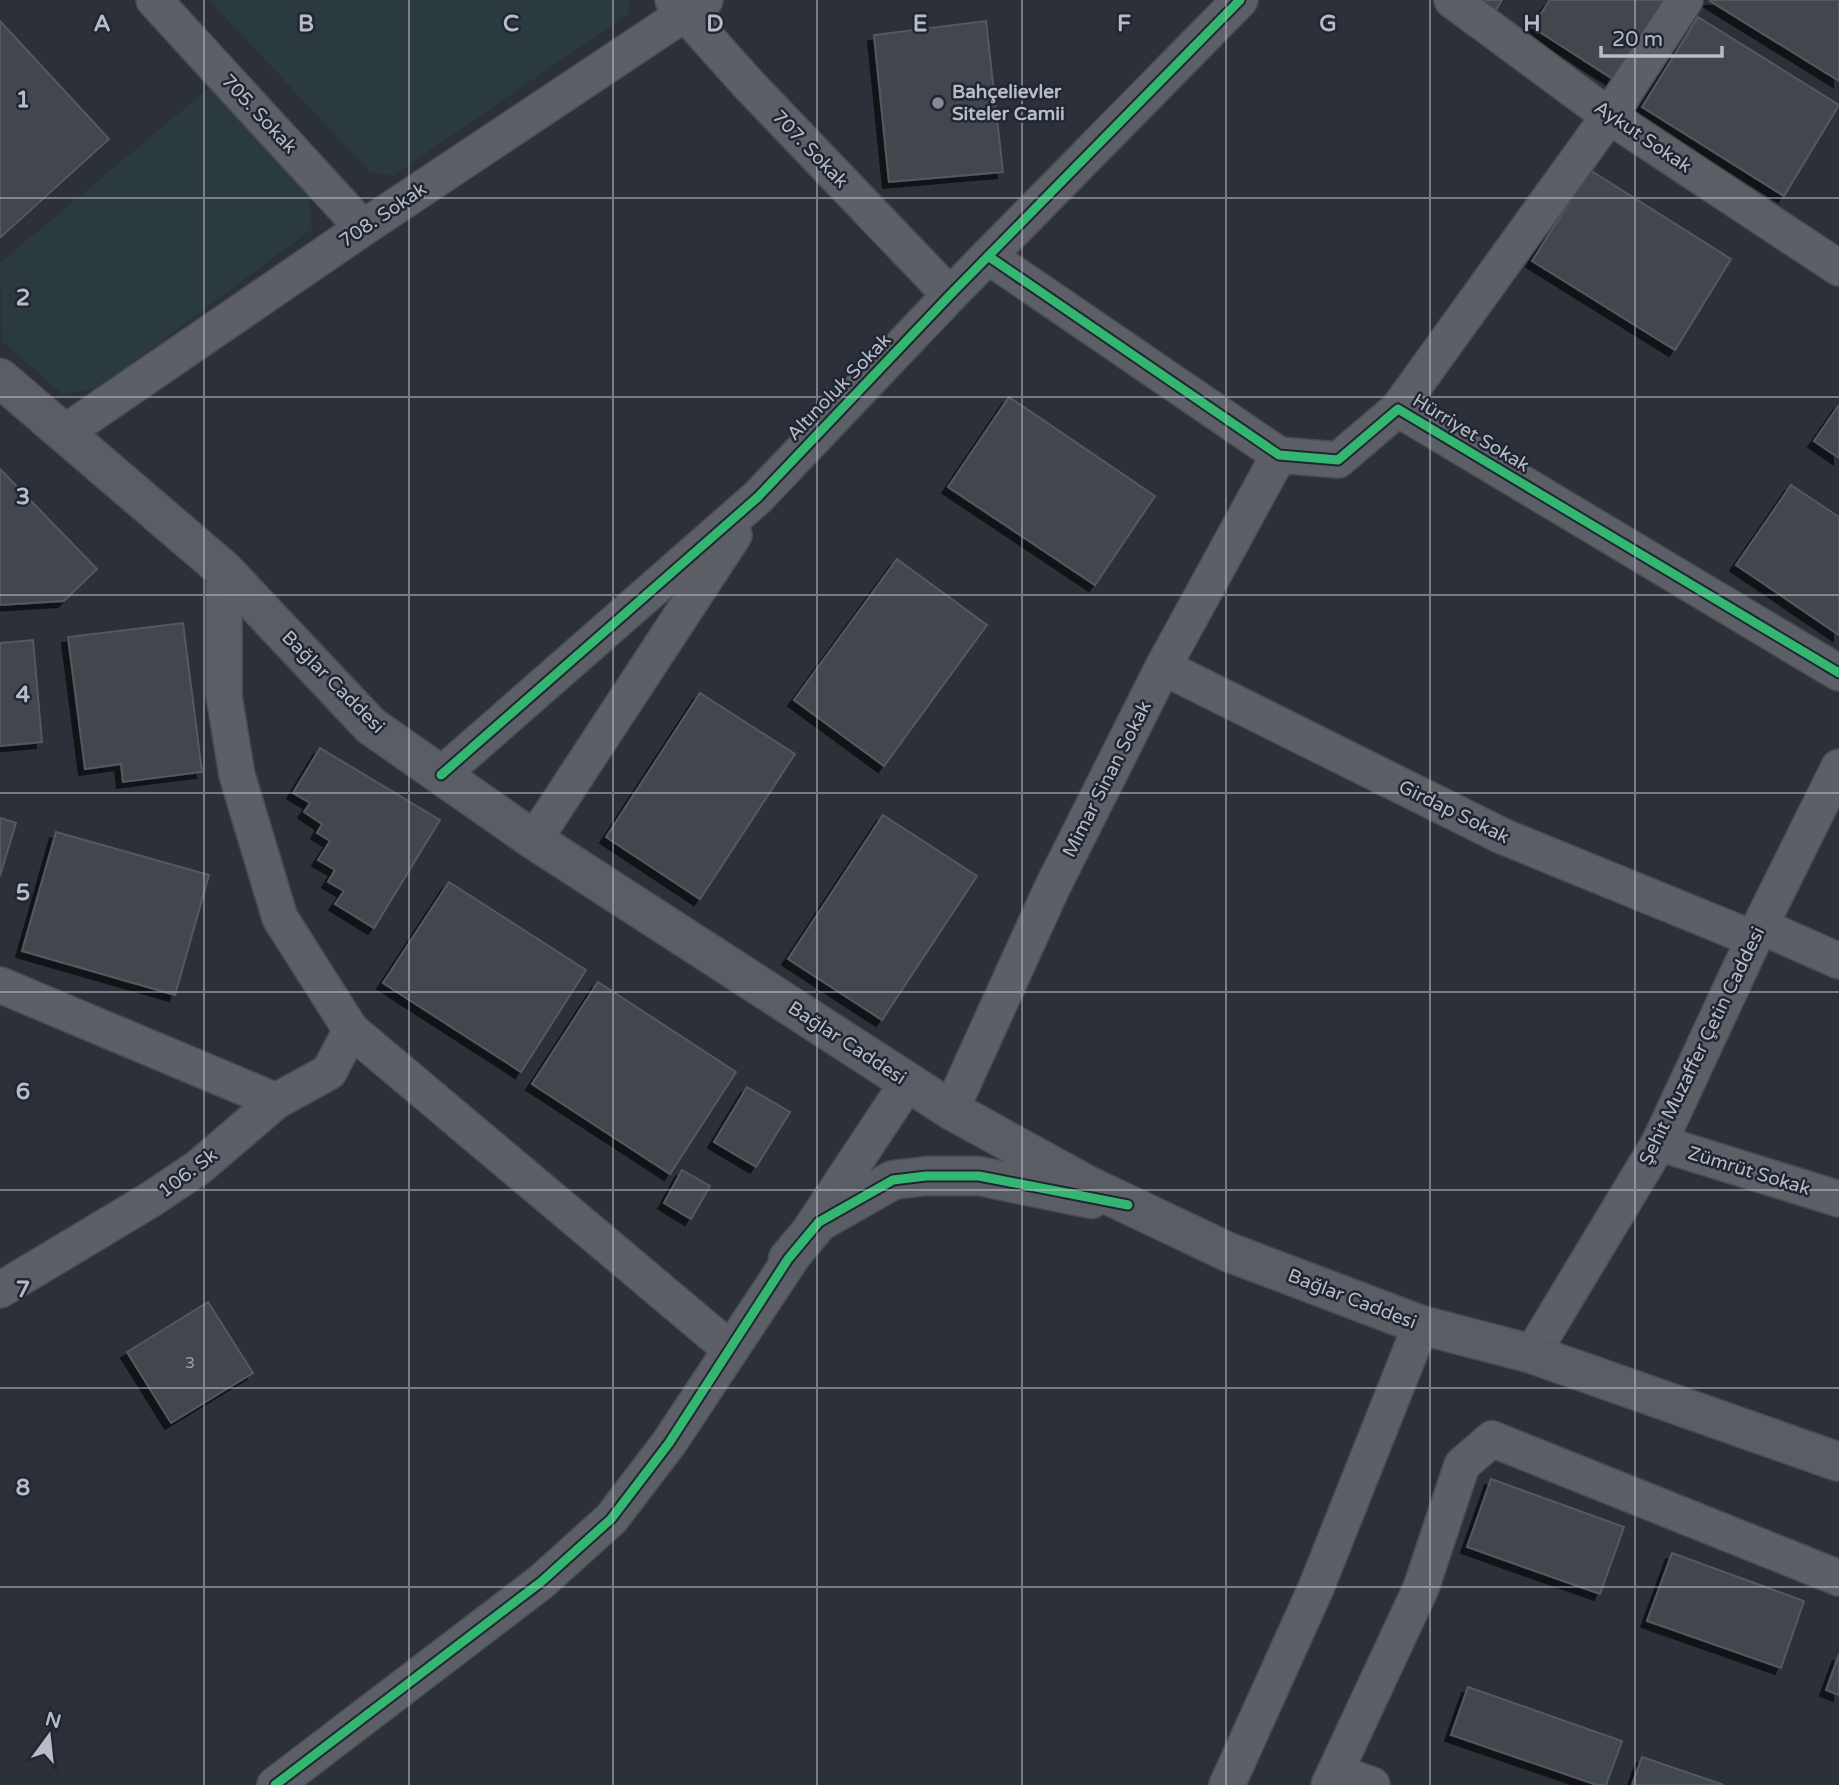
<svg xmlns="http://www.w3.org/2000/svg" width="1839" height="1785" viewBox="0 0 1839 1785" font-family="'Varela Round',sans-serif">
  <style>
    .green { fill: #2a3a3e }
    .building { fill: #43464d; stroke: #54585f; stroke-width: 2; filter: url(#shadow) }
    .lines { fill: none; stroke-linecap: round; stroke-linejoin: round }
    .street-casing { stroke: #484b51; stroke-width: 38 }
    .secondary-casing { stroke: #484b51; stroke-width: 41 }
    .street { stroke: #5c5f66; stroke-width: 35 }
    .secondary { stroke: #5a5e64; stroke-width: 38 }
    .cycleway-casing { stroke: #202632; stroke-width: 13 }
    .cycleway { stroke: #33b770; stroke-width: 9 }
    .grid { fill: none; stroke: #b7bcc8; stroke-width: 2; stroke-opacity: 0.55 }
    .poi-dot { fill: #868b96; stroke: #202632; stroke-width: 2.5 }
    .labels { text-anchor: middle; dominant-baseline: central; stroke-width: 5; stroke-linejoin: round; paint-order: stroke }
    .number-label { font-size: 16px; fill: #9a9ea9 }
    .poi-label { font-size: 19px; font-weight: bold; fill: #b7bcc8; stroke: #202632; text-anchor: start }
    .street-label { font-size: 19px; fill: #b7bcc8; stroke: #202632 }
    .grid-label { font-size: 23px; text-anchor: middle; font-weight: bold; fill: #b7bcc8; stroke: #202632; stroke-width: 5; stroke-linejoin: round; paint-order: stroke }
  </style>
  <defs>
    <filter id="shadow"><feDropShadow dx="-6" dy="6" stdDeviation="0" flood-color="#0009"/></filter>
  </defs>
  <rect width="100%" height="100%" fill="#2c3038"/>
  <path class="green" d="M209 0H630L628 14 393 176 369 171Z
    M211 86 308 188 312 229 99 388 62 394 2 341 0 263Z"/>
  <path class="building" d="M1482 0H1502L1496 10Z
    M1550 0H1667L1616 81 1532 27Z
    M1839 0V81L1710 1 1711 0Z
    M1698 17 1839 105 1784 196 1642 107Z
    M0 21 109 139 0 238Z
    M986 21 1003 172 889 182 874 35Z
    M1590 170 1731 259 1675 350 1532 261Z
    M1009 397 1155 496 1095 585 948 487Z
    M1839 405V458L1814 441Z
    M0 469 97 569 64 601 0 605Z
    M1791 485 1839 517V635L1736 565Z
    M897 559 987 625 884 766 794 700Z
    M183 623 202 772 123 782 121 764 85 769 68 637Z
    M33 640 42 742 0 746V643Z
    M700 693 795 754 700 899 606 837Z
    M320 748 440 820 374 928 335 904 344 891 328 882 335 870 318 860 330 841 317 833 322 824 304 812 310 803 293 793Z
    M883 815 977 876 882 1020 788 959Z
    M0 818 16 823 0 876Z
    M56 832 209 875 175 995 22 951Z
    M449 882 586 970 521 1072 383 983Z
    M598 982 736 1072 670 1174 532 1084Z
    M747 1087 790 1112 756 1167 714 1142Z
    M682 1170 710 1186 691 1219 664 1203Z
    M208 1302 253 1373 171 1423 127 1352Z
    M1491 1479 1624 1527 1600 1594 1467 1547Z
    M1672 1553 1804 1601 1781 1668 1647 1621Z
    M1839 1654V1695L1826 1690Z
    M1468 1687 1622 1741 1606 1785H1597L1451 1735Z
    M1642 1757 1724 1785H1632Z"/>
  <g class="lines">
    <g class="street-casing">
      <path id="street" d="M154 0 363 228
        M673 0 750 86 950 295
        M1452 0 1609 116 1839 268
        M988 256 1279 455 1338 460 1398 409 1839 673
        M1398 409 1609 116 1685 0
        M64 433 363 228 705 0
        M224 570V696L237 775 280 918 351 1030 730 1349
        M1163 667 1502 836 1754 939
        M441 775 758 497 950 295 1240 0
        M534 840 734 535
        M1760 926 1839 961
        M0 985 276 1101
        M951 1110 1052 888 1163 667 1279 455
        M1659 1143 1839 1199
        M0 1290 150 1200 199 1167 276 1101 329 1072 351 1030
        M1532 1354 1659 1143 1760 926 1839 767
        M1336 1772 1372 1785
        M275 1785 541 1582 611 1519 669 1443 908 1082
        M1227 1785 1316 1588 1421 1325
        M1329 1785 1421 1588 1462 1465 1492 1439 1839 1578"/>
    </g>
    <g class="secondary-casing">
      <path id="secondary" d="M0 378 224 570 371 726 534 840 951 1110 1087 1185 1228 1252 1421 1325 1532 1354 1839 1462
        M788 1259 819 1222 893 1180 926 1176H979L1091 1199"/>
    </g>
    <use href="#street" class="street"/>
    <use href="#secondary" class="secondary"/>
    <g class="cycleway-casing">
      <path id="cycleway" d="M988 256 1279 455 1338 460 1398 409 1839 673
        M441 775 758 497 950 295 1240 0
        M275 1785 541 1582 611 1519 669 1443 788 1259 819 1222 893 1180 926 1176H979L1128 1205"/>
    </g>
    <use href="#cycleway" class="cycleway"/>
  </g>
  <path class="grid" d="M204 0V1785M409 0V1785M613 0V1785M817 0V1785M1022 0V1785M1226 0V1785M1430 0V1785M1635 0V1785M0 198H1839M0 397H1839M0 595H1839M0 793H1839M0 992H1839M0 1190H1839M0 1388H1839M0 1587H1839"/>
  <circle class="poi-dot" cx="938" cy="103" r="7"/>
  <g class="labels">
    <g class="number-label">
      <text x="190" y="1363">3</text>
    </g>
    <g class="poi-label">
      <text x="952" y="92">Bahçelievler<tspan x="952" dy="22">Siteler Camii</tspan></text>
    </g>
    <g class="street-label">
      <text transform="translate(259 114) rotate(47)">705. Sokak</text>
      <text transform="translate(1643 137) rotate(34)">Aykut Sokak</text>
      <text transform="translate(810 149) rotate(46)">707. Sokak</text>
      <text transform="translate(383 215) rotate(-34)">708. Sokak</text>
      <text transform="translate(839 387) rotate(-46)">Altınoluk Sokak</text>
      <text transform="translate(1471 433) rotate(31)">Hürriyet Sokak</text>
      <text transform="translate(333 682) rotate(45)">Bağlar Caddesi</text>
      <text transform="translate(1107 779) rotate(-63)">Mimar Sinan Sokak</text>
      <text transform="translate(1454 812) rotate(26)">Girdap Sokak</text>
      <text transform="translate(847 1043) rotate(33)">Bağlar Caddesi</text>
      <text transform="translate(1702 1046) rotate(-64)">Şehit Muzaffer Çetin Caddesi</text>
      <text transform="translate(1749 1171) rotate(17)">Zümrüt Sokak</text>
      <text transform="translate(188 1173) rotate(-37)">106. Sk</text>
      <text transform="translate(1352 1299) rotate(21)">Bağlar Caddesi</text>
    </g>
  </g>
  <g class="grid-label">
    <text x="102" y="31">A</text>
    <text x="306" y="31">B</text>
    <text x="511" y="31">C</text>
    <text x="715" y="31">D</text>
    <text x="920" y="31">E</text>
    <text x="1124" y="31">F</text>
    <text x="1328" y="31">G</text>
    <text x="1532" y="31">H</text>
    <text x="23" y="107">1</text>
    <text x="23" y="305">2</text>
    <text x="23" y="504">3</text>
    <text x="23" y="702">4</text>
    <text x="23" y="900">5</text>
    <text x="23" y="1099">6</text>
    <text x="23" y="1297">7</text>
    <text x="23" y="1495">8</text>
  </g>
  <g transform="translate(49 1736) rotate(15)" stroke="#202632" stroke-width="5" paint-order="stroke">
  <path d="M0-5L12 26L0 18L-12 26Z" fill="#b7bcc8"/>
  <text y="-10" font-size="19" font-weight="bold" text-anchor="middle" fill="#b7bcc8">N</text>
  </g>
  <path d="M1601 46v10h121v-10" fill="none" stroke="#b7bcc8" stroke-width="3.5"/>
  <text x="1612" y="46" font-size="21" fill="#b7bcc8" stroke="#202632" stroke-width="5" paint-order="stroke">20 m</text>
</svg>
